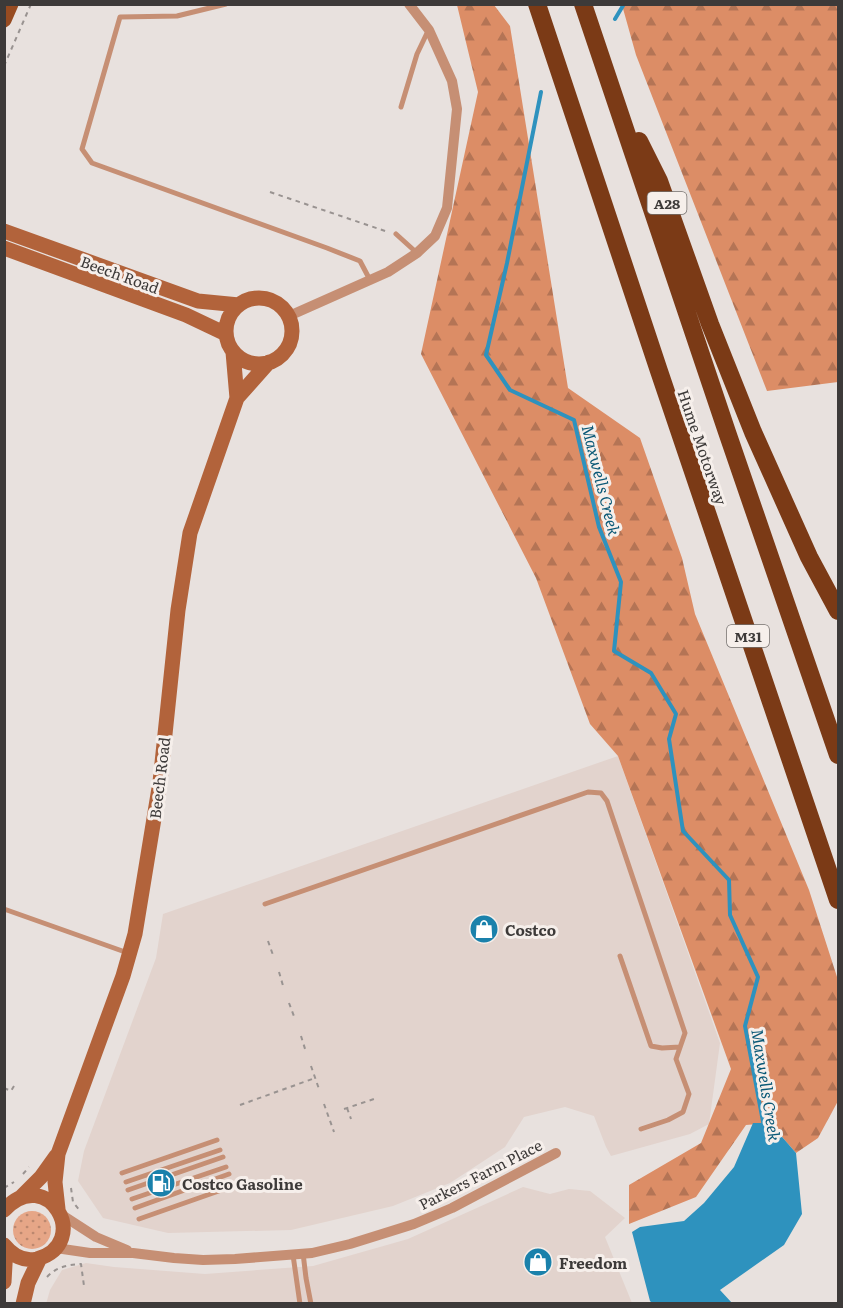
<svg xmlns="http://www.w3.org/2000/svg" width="843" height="1308" viewBox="0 0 843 1308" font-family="Literata,serif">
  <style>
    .built { fill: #e2d3cd }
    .grass { fill: url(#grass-dots) }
    .forest { fill: url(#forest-firs) }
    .water { fill: #2e92be }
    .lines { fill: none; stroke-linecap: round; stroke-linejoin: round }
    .stream { stroke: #2e92be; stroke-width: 4 }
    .path { stroke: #999391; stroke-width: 2; stroke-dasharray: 4.5 4.5; stroke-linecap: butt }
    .service { stroke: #c68f74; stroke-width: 5 }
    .minor { stroke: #c68f74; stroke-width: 10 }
    .secondary { stroke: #b2633b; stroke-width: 15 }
    .primary { stroke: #974b21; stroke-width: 15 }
    .motorway { stroke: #7b3a16; stroke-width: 18 }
    .labels { text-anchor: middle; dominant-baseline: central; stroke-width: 6; stroke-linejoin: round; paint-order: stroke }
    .shield { fill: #f6efeb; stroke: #74706e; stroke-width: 1.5 }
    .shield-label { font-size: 14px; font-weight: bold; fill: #3d3a39 }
    .street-label { font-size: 15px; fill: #3d3a39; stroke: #f6efeb }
    .poi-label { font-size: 15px; font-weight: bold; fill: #3d3a39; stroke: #f6efeb; text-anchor: start }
    .water-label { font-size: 16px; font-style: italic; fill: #0b5977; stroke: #f6efeb }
  </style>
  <defs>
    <pattern id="grass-dots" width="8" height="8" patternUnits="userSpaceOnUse" patternTransform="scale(1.5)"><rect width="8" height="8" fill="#e6a687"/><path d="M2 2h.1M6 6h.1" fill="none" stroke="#bc886f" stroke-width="1.8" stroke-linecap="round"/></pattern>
    <pattern id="forest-firs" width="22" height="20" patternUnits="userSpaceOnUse" patternTransform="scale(1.5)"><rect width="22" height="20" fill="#dc8d66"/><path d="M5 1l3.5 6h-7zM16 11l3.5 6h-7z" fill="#b47455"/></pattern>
  </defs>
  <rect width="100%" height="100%" fill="#e8e1de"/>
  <path class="built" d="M618 756 720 1043 709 1124 690 1134 611 1156 606 1147 594 1116 565 1107 524 1117 505 1147 450 1183 393 1206 291 1230 168 1233 103 1218 78 1181 84 1151 156 958 163 914Z
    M523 1187 550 1194 569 1189 590 1191 625 1218 605 1237 632 1303 46 1304 50 1290 62 1270 86 1263 114 1267 205 1274 313 1266 408 1239Z"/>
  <path class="grass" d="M13 1230a19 19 0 1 1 38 0a19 19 0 1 1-38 0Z"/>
  <path class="forest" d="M457 5H494L510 26 568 388 640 438 682 558 695 614 809 890 838 980V1101L818 1138 796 1153 770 1123 746 1125 696 1197 629 1224V1185L701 1143 731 1069 618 756 590 724 536 578 421 354 478 92Z
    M622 5H838V382L767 391 636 55Z"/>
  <path class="water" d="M753 1123H770L796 1153 802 1214 784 1245 720 1290 732 1303H652L650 1301 632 1232 640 1227 684 1221 704 1203 734 1167Z"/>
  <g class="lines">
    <path class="stream" d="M615 19 624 4
      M541 92 507 263 486 355 510 390 574 420 599 527 621 582 614 651 651 673 676 714 669 739 683 831 729 880 730 915 758 977 745 1026 764 1127"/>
    <path class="path" d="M4 66 31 4
      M270 192 388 232
      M268 941 273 955
      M279 972 284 989
      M289 1003 295 1019
      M301 1036 306 1052
      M311 1066 319 1089
      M4 1088 11 1091 14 1086
      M324 1104 334 1132
      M240 1105 315 1078
      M347 1108 351 1119
      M344 1109 377 1098
      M23 1174 29 1167
      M4 1188 14 1182
      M71 1188 73 1202 81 1212
      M47 1277C56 1267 67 1265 81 1264L84 1286"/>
    <path class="service" d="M226 4 177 16 120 17 82 149 92 163 327 248 360 261 370 280
      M401 107 417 54 428 31
      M396 234 417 253
      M265 904 588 792 601 793 607 801 685 1033 676 1059 689 1094 683 1112 668 1120 641 1129
      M4 909 128 953
      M620 956 651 1046 662 1048 680 1047
      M122 1173 217 1140
      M126 1182 220 1150
      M128 1190 223 1157
      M132 1199 226 1167
      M135 1208 229 1174
      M139 1219 233 1186
      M303 1253 306 1278 311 1304
      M293 1255 300 1304"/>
    <path class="minor" d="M289 316 388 272 417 253 435 236 447 208 457 109 452 81 429 30 409 4
      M62 1215 96 1237 127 1250
      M56 1248 90 1253H133L174 1258 203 1260 235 1259 312 1253 350 1244 414 1224 452 1208 556 1153"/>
    <path class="secondary" d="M4 231 198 301 239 305
      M4 248 186 315 226 334
      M226 331a33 33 0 1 1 66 0a33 33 0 1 1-66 0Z
      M233 352 237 398
      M21 1197 41 1177 56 1156
      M58 1209 55 1182 58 1154 123 976 135 934 160 782 178 610 190 533 237 398 269 362
      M4 1210C48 1163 93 1243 37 1259 24 1262 12 1255 4 1245
      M4 1282 6 1247
      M23 1304 28 1283 40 1258"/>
    <path class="primary" d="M4 20 11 4"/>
    <path class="motorway" d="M537 4 659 371 838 900
      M583 4 727 432 838 755
      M639 141 659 181 710 324 753 432 809 557 838 611"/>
  </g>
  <defs>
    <g id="shop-disc" transform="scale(1.5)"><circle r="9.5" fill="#1a81ab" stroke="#f6efeb"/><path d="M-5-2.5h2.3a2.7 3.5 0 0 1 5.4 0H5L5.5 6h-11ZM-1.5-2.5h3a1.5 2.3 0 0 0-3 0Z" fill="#fff"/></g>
    <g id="fuel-disc" transform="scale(1.5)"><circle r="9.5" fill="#1a81ab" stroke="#f6efeb"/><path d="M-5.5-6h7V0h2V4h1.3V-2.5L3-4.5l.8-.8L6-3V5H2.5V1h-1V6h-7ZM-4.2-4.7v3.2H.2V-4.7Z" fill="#fff"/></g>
  </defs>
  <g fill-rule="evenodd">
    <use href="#shop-disc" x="484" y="929"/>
    <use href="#fuel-disc" x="161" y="1183"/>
    <use href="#shop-disc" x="538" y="1262"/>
  </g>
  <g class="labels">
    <g class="shield">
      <rect x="647.5" y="192" width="39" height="22" rx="4.5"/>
      <rect x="727" y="625" width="42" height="22" rx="4.5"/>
    </g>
    <g class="shield-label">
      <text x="667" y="203">A28</text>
      <text x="748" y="636">M31</text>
    </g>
    <g class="street-label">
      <text transform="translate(120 274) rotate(20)">Beech Road</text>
      <text transform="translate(703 447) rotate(71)">Hume Motorway</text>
      <text transform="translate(159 778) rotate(-83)">Beech Road</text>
      <text transform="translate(480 1174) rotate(-27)">Parkers Farm Place</text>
    </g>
    <g class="poi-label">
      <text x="505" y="929">Costco</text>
      <text x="182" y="1183">Costco Gasoline</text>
      <text x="559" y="1262">Freedom</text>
    </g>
    <g class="water-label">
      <text transform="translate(602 480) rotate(76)">Maxwells Creek</text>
      <text transform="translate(767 1085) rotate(81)">Maxwells Creek</text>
    </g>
  </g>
  <rect width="843" height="1308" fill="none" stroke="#3d3a39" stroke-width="12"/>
</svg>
